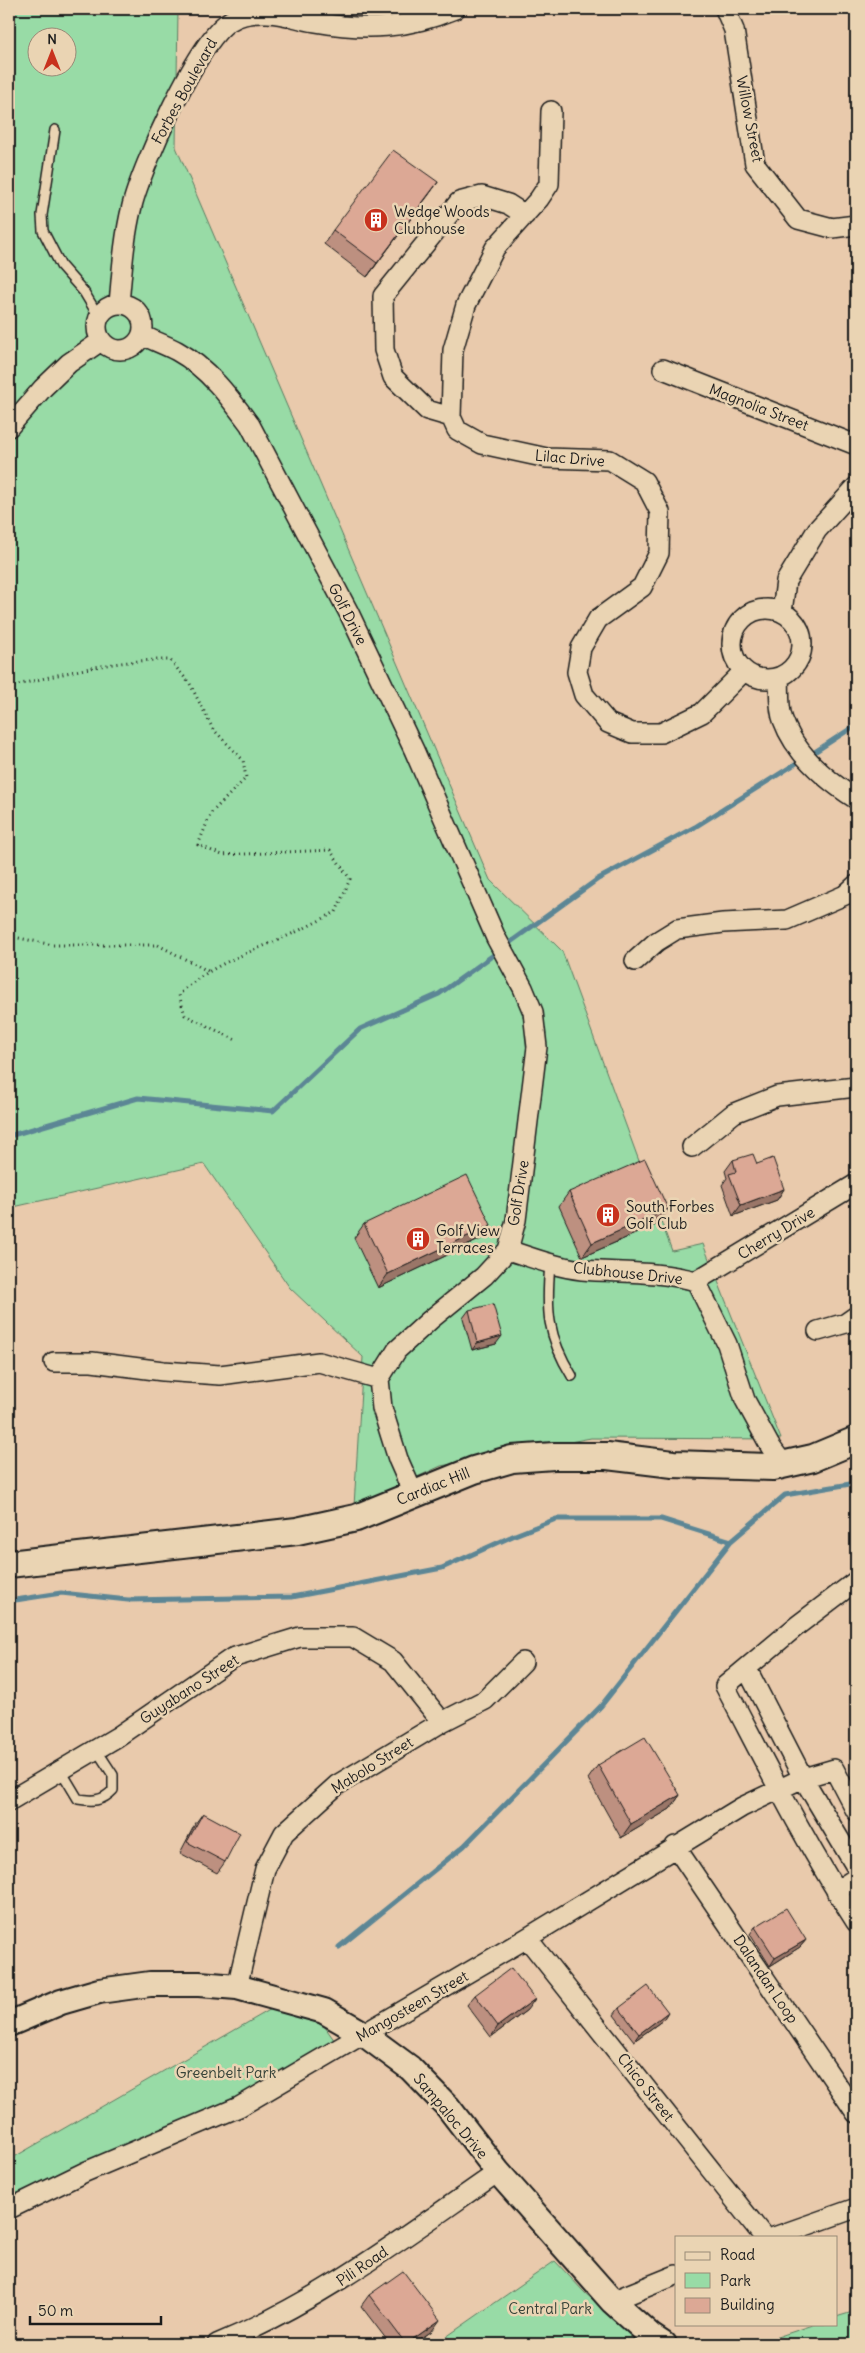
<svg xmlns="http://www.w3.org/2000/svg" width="865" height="2353" viewBox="0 0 865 2353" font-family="Delius,sans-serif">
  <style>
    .green { fill: #98dba6; stroke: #5a7c61; fill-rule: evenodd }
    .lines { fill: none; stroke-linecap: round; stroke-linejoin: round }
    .stream { stroke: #5b8695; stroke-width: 5 }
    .service-casing { stroke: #1c1c1c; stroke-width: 12 }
    .minor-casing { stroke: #1c1c1c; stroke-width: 22 }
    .tertiary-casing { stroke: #1c1c1c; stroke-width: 28 }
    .secondary-casing { stroke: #1c1c1c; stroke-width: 30 }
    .path { stroke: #1c1c1c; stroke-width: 3; stroke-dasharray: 1 4; stroke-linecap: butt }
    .service { stroke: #ead4b3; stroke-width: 9 }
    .minor { stroke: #ead4b3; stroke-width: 19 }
    .tertiary { stroke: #ead4b3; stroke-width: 24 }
    .secondary { stroke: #ead4b3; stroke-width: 26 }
    .wall { fill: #bd9080; stroke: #1c1c1c }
    .shaded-wall { fill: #9a7668; stroke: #1c1c1c }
    .building { fill: #dca895; stroke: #1c1c1c }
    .labels { text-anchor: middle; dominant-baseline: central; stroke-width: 5; stroke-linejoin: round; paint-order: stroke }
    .street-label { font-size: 15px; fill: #1c1c1c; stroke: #ead4b3 }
    .poi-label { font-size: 15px; fill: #1c1c1c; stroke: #ead4b3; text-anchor: start }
    .park-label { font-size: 15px; fill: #354238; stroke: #ead4b3 }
  </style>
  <rect width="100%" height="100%" fill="#e9caac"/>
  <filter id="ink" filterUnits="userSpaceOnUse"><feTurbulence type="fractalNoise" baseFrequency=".02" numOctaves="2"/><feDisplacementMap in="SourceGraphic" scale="10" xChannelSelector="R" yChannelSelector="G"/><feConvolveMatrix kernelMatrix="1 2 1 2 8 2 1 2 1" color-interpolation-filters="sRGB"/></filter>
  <g filter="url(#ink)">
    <path class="green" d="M9 9H178L176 147 490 880 562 951 672 1251 703 1244 781 1439 591 1438 441 1466 354 1506 363 1357 290 1288 204 1164 9 1208ZM38 38H68V68H38Z
      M280 2004 318 2017 337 2044 237 2104 9 2206V2160Z
      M555 2261 585 2293 646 2344H436Z
      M856 2311V2344H756L816 2324H836V2317Z"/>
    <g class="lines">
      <path class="stream" d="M810 755 856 725
        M505 946 598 879 695 827 803 759
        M9 1136 138 1098 273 1111 360 1029 439 994 499 951
        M9 1601 61 1593 128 1600 292 1597 442 1568 515 1535 556 1519H661L731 1541
        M339 1947 464 1846 601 1706 731 1541 785 1495 856 1483"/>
      <g class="service-casing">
        <path id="service" d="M55 130 42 215 43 231 61 266 84 292 99 317
          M550 1264C546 1310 547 1336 572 1376
          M60 1769 78 1799C92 1801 102 1802 113 1790V1775L96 1749"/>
      </g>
      <g class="minor-casing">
        <path id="minor" d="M725 9 734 30 755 164 798 219 832 228 856 225
          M551 111 549 184 539 199 495 248 466 305 453 350 451 417 457 430 482 444 547 458 610 460 644 481 660 512 659 553 642 587 598 619 581 648 577 672 584 695 608 723 632 733H661L702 713 744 671
          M97 327a23 23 0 1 1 46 0a23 23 0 1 1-46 0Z
          M119 304C122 271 124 238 132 206 141 169 198 39 230 21 239 15 252 13 263 13 281 12 297 19 315 22 366 31 407 29 455 9
          M142 335C154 341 166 345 177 351 208 368 230 398 250 425L349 613 414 750 496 938 523 988 533 1012 537 1047 516 1220 508 1250 484 1276 430 1320 397 1350 379 1379 382 1408 398 1459 413 1493
          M663 369 856 445
          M451 417 427 410 393 377 384 350 383 296 459 202 482 196 508 204 525 215
          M9 427 43 388 69 363 101 341
          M732 644a35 35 0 1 1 70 0a35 35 0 1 1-70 0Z
          M782 612 786 581 817 530 856 487
          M779 677C780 690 778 708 783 720 795 753 826 780 856 799
          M635 961 656 942 677 929 723 923 787 920 845 895 856 885
          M692 1147 734 1113 777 1096 856 1087
          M508 1250C533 1258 556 1267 582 1270 620 1273 659 1271 696 1281L727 1344 745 1400 770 1446 784 1465
          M696 1281 856 1184
          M818 1331 846 1323 856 1316
          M54 1362H92L163 1371 220 1375 319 1362 379 1379
          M856 1581 798 1625 725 1686C767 1766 807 1847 856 1922
          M747 1669 803 1778 856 1867
          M9 1801 117 1737 232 1658 300 1637H353L393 1661 442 1722
          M675 1846 856 2113
          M836 1891 856 1878
          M527 1938 764 2237
          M237 1987 265 1869 284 1833 337 1785 442 1722 485 1700 523 1662
          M9 2209 85 2172 239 2107 527 1938 742 1807 803 1778 834 1769 856 1811
          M774 2237 856 2208
          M612 2301 676 2275
          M217 2344C319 2302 407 2235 498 2172"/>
      </g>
      <g class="tertiary-casing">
        <path id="tertiary" d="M9 2024 61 2002 99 1991 150 1984H199L237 1987 324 2011 364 2034 410 2068 448 2107 498 2172 612 2301 651 2336 663 2344"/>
      </g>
      <g class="secondary-casing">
        <path id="secondary" d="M9 1564 297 1531 356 1518 474 1470 512 1459 554 1456H607L673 1464 773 1467 813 1458 856 1440"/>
      </g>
      <path class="path" d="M9 687C62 674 115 659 170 660L190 684 213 729 243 760 246 778 211 813 198 845 222 855 330 850 350 879 336 912C324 918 311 925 298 931 257 951 211 962 179 995L185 1015 238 1041
        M9 936 53 945H158L208 971"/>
      <use href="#service" class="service"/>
      <use href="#minor" class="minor"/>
      <use href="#tertiary" class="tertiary"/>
      <use href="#secondary" class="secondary"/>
    </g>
    <path class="wall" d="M438 182 367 277 324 244 333 230Z
      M733 1160 757 1164 784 1189 777 1200 733 1216 722 1185 727 1178 725 1171Z
      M569 1192 658 1224 582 1257 559 1206Z
      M364 1224 491 1225 481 1239 378 1288 354 1238Z
      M469 1310 496 1344 472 1350 463 1318Z
      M598 1765 680 1795 670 1809 621 1838 588 1779Z
      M203 1813 225 1862 217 1873 180 1853 195 1824Z
      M755 1927 806 1940 800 1947 770 1966 750 1934Z
      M475 1995 527 2010 491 2037 467 2005Z
      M619 2008 663 2020 634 2041 614 2015Z
      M369 2295 432 2331 413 2344H390L361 2306Z"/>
    <path class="shaded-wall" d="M438 182 428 196 367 277 377 263Z
      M784 1189 777 1200 733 1216 741 1205Z
      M668 1209 658 1224 582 1257 592 1243Z
      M491 1225 481 1239 378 1288 388 1274Z
      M502 1336 496 1344 472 1350 477 1343Z
      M680 1795 670 1809 621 1838 631 1824Z
      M806 1940 800 1947 770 1966 775 1958Z
      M535 1999 527 2010 491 2037 498 2026Z
      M668 2012 663 2020 634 2041 639 2034Z
      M440 2320 432 2331 413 2344H406Z"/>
    <path class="building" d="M393 150 438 182 377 263 333 230Z
      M753 1154 757 1164 773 1158 784 1189 741 1205 729 1174 736 1172 733 1160Z
      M645 1159 668 1209 592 1243 569 1192Z
      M467 1175 491 1225 388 1274 364 1224Z
      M493 1304 502 1336 477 1343 469 1310Z
      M645 1737 680 1795 631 1824 598 1765Z
      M203 1813 240 1833 225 1862 187 1842Z
      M786 1908 806 1940 775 1958 755 1927Z
      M511 1968 535 1999 498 2026 475 1995Z
      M648 1986 668 2012 639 2034 619 2008Z
      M403 2271 440 2320 406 2344 369 2295Z"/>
  </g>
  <defs>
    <g id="building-disc" transform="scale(1.25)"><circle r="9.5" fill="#c8321e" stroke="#ead4b3"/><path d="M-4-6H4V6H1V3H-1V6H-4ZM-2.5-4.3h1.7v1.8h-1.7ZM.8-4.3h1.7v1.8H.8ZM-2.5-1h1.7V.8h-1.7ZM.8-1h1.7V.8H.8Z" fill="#fff"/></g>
  </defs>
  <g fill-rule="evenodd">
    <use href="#building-disc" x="376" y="220"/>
    <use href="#building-disc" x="608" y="1215"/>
    <use href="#building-disc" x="418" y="1239"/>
  </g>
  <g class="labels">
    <g class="street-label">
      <text transform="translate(184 91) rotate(-61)">Forbes Boulevard</text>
      <text transform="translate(750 119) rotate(79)">Willow Street</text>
      <text transform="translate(759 407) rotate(21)">Magnolia Street</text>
      <text transform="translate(570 458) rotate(5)">Lilac Drive</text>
      <text transform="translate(348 614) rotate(63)">Golf Drive</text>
      <text transform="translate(518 1193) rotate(-81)">Golf Drive</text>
      <text transform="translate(776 1233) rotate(-31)">Cherry Drive</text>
      <text transform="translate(628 1273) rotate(6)">Clubhouse Drive</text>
      <text transform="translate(433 1486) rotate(-22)">Cardiac Hill</text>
      <text transform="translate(189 1689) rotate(-33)">Guyabano Street</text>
      <text transform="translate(372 1765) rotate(-32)">Mabolo Street</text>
      <text transform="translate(766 1979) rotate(56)">Dalandan Loop</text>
      <text transform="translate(412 2006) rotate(-30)">Mangosteen Street</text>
      <text transform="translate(646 2087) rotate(52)">Chico Street</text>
      <text transform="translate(451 2116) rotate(50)">Sampaloc Drive</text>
      <text transform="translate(362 2266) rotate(-34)">Pili Road</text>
    </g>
    <g class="poi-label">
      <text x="394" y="211">Wedge Woods<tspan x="394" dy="17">Clubhouse</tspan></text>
      <text x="626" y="1206">South Forbes<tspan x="626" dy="17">Golf Club</tspan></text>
      <text x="436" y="1230">Golf View<tspan x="436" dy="17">Terraces</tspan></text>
    </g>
    <g class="park-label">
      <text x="226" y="2072">Greenbelt Park</text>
      <text x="550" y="2308">Central Park</text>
    </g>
  </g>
  <rect width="865" height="2353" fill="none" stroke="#ead4b3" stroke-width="30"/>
  <rect x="15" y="15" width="835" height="2323" fill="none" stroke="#1c1c1c" stroke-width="2" filter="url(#ink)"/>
  <rect x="675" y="2236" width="162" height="90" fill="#ead4b3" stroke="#988a77"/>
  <rect x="685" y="2252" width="25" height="8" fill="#ead4b3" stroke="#988a77"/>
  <text x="720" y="2260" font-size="15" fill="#1c1c1c">Road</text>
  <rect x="685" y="2273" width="25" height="15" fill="#98dba6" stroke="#988a77"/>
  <text x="720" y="2286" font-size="15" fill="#1c1c1c">Park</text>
  <rect x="685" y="2298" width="25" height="15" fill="#dca895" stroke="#988a77"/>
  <text x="720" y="2310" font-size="15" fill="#1c1c1c">Building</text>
  <g transform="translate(52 52)"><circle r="24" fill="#ead4b3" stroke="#988a77"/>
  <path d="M0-4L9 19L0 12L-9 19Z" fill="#c8321e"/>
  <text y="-8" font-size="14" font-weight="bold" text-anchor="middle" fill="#1c1c1c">N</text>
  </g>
  <path d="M30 2316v8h131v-8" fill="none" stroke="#1c1c1c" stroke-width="2.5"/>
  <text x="38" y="2316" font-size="15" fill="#1c1c1c" stroke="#ead4b3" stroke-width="4" paint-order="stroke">50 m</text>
</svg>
